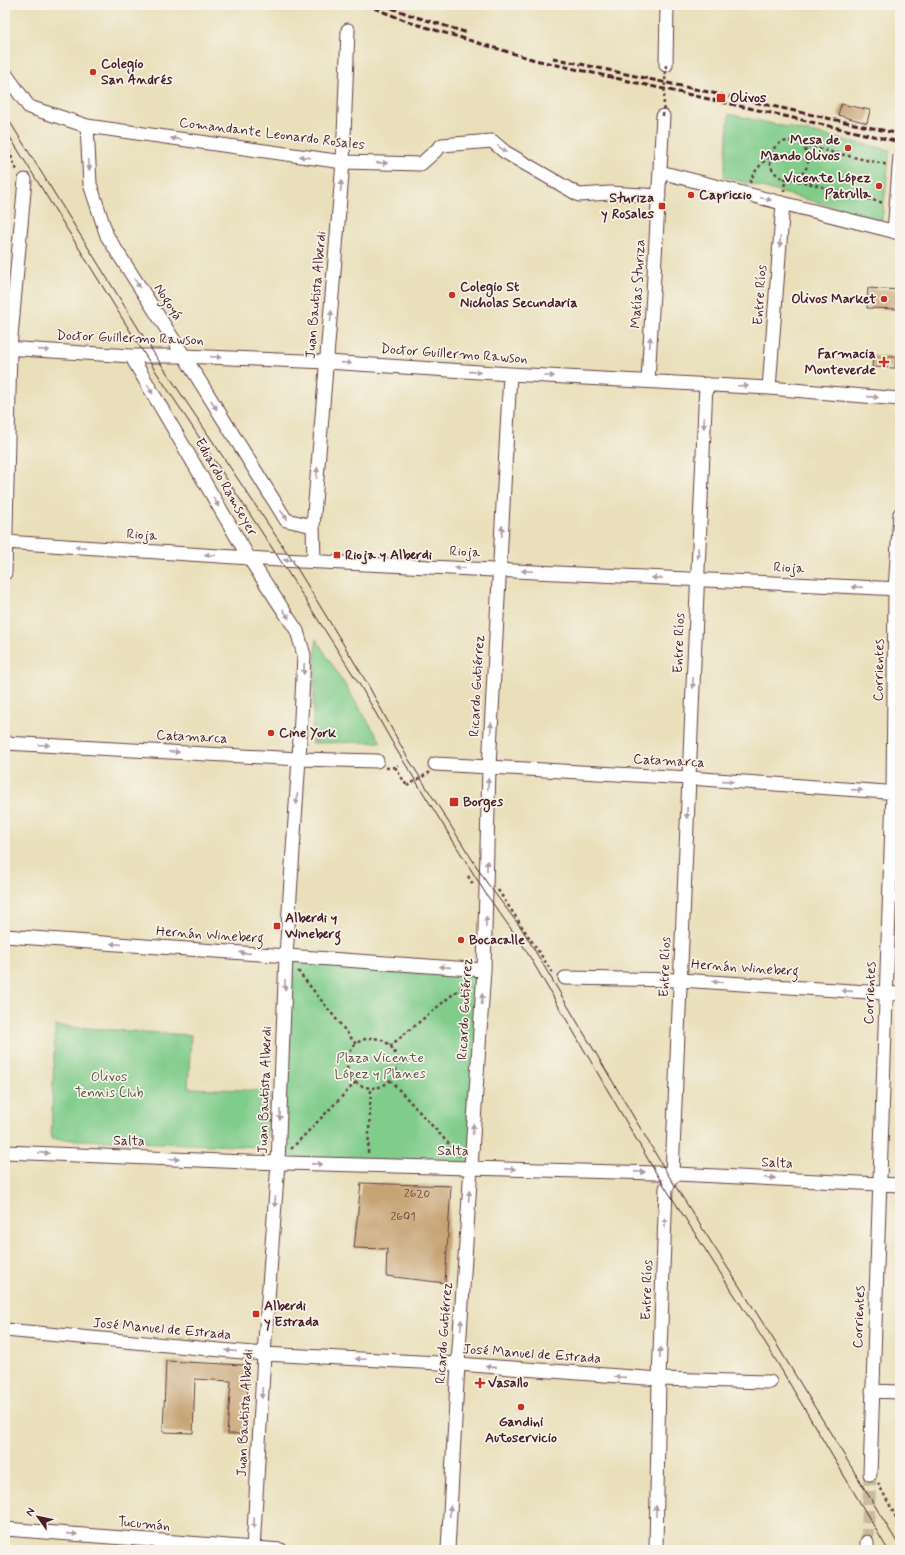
<svg xmlns="http://www.w3.org/2000/svg" width="905" height="1555" viewBox="0 0 905 1555" font-family="Mynerve,sans-serif">
  <style>
    .green { fill: #80cc8b; stroke: #65765b }
    .building { fill: #c6a373 }
    .lines { fill: none; stroke-linecap: round; stroke-linejoin: round }
    .minor-tunnel { stroke: #c9b99d; stroke-width: 13; stroke-dasharray: 13 6; stroke-linecap: butt }
    .minor-casing { stroke: #623c40; stroke-width: 15 }
    .path { stroke: #623c40; stroke-width: 2.5; stroke-dasharray: 3 3; stroke-linecap: butt }
    .minor { stroke: #fff; stroke-width: 13 }
    .tram { stroke: #4a1f2b; stroke-width: 1 }
    .rail { stroke: #4a1f2b; stroke-width: 3; stroke-dasharray: 6 3; stroke-linecap: butt }
    .path-bridge { stroke: #623c40; stroke-width: 2.5; stroke-dasharray: 3 3; stroke-linecap: butt }
    .oneway { fill: #ae9aa0 }
    .poi-dot { fill: #c8321e; stroke: #f7f3e8; stroke-width: 1.5 }
    .labels { text-anchor: middle; dominant-baseline: central; stroke-width: 3.5; stroke-linejoin: round; paint-order: stroke }
    .number-label { font-size: 12px; fill: #69403d }
    .poi-label { font-size: 14px; font-weight: bold; fill: #4a1f2b; stroke: #f7f3e8; text-anchor: start }
    .street-label { font-size: 14px; fill: #4a1f2b; stroke: #f7f3e8 }
    .park-label { font-size: 14px; fill: #5a5348; stroke: #f7f3e8 }
  </style>
  <rect width="100%" height="100%" fill="#f7f3e8"/>
  <filter id="ink" filterUnits="userSpaceOnUse"><feTurbulence type="fractalNoise" baseFrequency=".025" numOctaves="2"/><feDisplacementMap in="SourceGraphic" scale="8" xChannelSelector="R" yChannelSelector="G"/><feConvolveMatrix kernelMatrix="1 2 1 2 8 2 1 2 1" color-interpolation-filters="sRGB"/></filter>
  <filter id="wash" filterUnits="userSpaceOnUse"><feTurbulence type="fractalNoise" baseFrequency=".012" numOctaves="4" result="noise"/><feDisplacementMap in="SourceGraphic" scale="16" xChannelSelector="R" yChannelSelector="G"/><feGaussianBlur stdDeviation="0.9" result="paint"/><feColorMatrix in="noise" values="0 0 0 0 0 0 0 0 0 0 0 0 0 0 0 0 0 1.4 0 .05"/><feComposite in="paint" operator="in"/></filter>
  <g filter="url(#wash)">
    <rect width="100%" height="100%" fill="#e9dfba"/>
    <path class="green" d="M729 114 890 150 882 220 724 177Z
      M316 639 381 742 312 743Z
      M286 956 484 970 471 1168 278 1163Z
      M55 1026 191 1035 188 1088 270 1091 266 1147 51 1139Z"/>
    <g id="blocks">
      <path class="building" d="M841 104 870 110 867 123 838 115Z
        M868 288 900 290 899 309 867 308Z
        M873 356 896 357 895 368 872 367Z
        M361 1183 451 1186 445 1283 386 1276 387 1249 354 1248Z
        M166 1361 244 1365 249 1372 244 1434H227L231 1381 195 1379 193 1433 163 1432Z"/>
    </g>
  </g>
  <g filter="url(#ink)">
    <use href="#blocks" fill-opacity="0" stroke="#623c40" stroke-width="1"/>
    <g class="lines">
      <path class="minor-tunnel" d="M867 1542 870 1474"/>
      <g class="minor-casing">
        <path id="minor" d="M666 65 667 5
          M5 73 29 107 87 126 343 162 421 164 442 145 492 141 505 152 579 195 610 193 659 196
          M87 126 90 184 107 236 184 356 286 520 313 526
          M660 172 900 233
          M894 232 900 156
          M5 348 131 356H184L327 362 510 374 769 388 900 399
          M131 356 249 558 297 631 304 655 299 759 286 956 278 1163 264 1354 253 1550
          M648 381 663 116
          M769 388 783 203
          M5 542 280 560 900 589
          M314 561 313 526 343 162 348 30
          M5 573 10 348 25 180
          M5 743 299 759 377 761
          M435 764 689 778 900 793
          M5 936 484 970
          M565 978 680 980 900 994
          M5 1152 246 1162 656 1173 900 1185
          M5 1330 264 1354 458 1364 659 1379 770 1382
          M872 1391 900 1392
          M870 1474 893 793 895 589 900 514
          M5 1529 281 1550
          M448 1550 458 1364 484 970 489 767 510 374
          M656 1550 659 1379 666 1188 671 1179 672 1173 706 384
          M867 1550V1542"/>
      </g>
      <path class="path" d="M5 139 15 167 18 171
        M770 160a19 19 0 1 1 38 0a19 19 0 1 1-38 0Z
        M801 145 888 165
        M792 179 884 203
        M750 183C753 171 762 164 770 155
        M784 192 785 178
        M395 767 407 786
        M386 768 395 767 398 765
        M468 876 473 884
        M498 890 554 975
        M298 971 356 1044
        M347 1063a25 25 0 1 1 50 0a25 25 0 1 1-50 0Z
        M390 1046 469 981
        M390 1080 460 1156
        M291 1149 356 1082
        M368 1153 371 1088
        M878 1483 900 1525"/>
      <use href="#minor" class="minor"/>
      <path class="tram" d="M5 114 155 355 292 560 367 683 406 755 487 883 522 929 667 1173 777 1345 900 1547
        M5 129 145 355 280 560 361 687 396 749 486 894 524 947 656 1173 768 1347 888 1550"/>
      <path class="rail" d="M366 5 412 23 535 60 900 142
        M383 5 413 16 468 33
        M553 58 900 134"/>
      <path class="path-bridge" d="M663 116 666 65
        M407 786 432 771"/>
    </g>
    <defs><path id="oneway-solid" d="M-6-.8H1V-3.2L6.5 0L1 3.2V.8H-6Z"/></defs>
    <g class="oneway">
      <use href="#oneway-solid" transform="translate(176 139) rotate(-172)"/>
      <use href="#oneway-solid" transform="translate(502 149) rotate(38)"/>
      <use href="#oneway-solid" transform="translate(305 157) rotate(-172)"/>
      <use href="#oneway-solid" transform="translate(382 163) rotate(1)"/>
      <use href="#oneway-solid" transform="translate(89 165) rotate(87)"/>
      <use href="#oneway-solid" transform="translate(341 186) rotate(-85)"/>
      <use href="#oneway-solid" transform="translate(766 199) rotate(14)"/>
      <use href="#oneway-solid" transform="translate(780 242) rotate(94)"/>
      <use href="#oneway-solid" transform="translate(137 283) rotate(57)"/>
      <use href="#oneway-solid" transform="translate(331 316) rotate(-85)"/>
      <use href="#oneway-solid" transform="translate(650 342) rotate(-87)"/>
      <use href="#oneway-solid" transform="translate(44 350) rotate(4)"/>
      <use href="#oneway-solid" transform="translate(216 357) rotate(3)"/>
      <use href="#oneway-solid" transform="translate(346 363) rotate(4)"/>
      <use href="#oneway-solid" transform="translate(475 372) rotate(4)"/>
      <use href="#oneway-solid" transform="translate(549 376) rotate(3)"/>
      <use href="#oneway-solid" transform="translate(743 386) rotate(3)"/>
      <use href="#oneway-solid" transform="translate(150 389) rotate(60)"/>
      <use href="#oneway-solid" transform="translate(873 397) rotate(5)"/>
      <use href="#oneway-solid" transform="translate(214 405) rotate(58)"/>
      <use href="#oneway-solid" transform="translate(704 423) rotate(92)"/>
      <use href="#oneway-solid" transform="translate(317 473) rotate(-85)"/>
      <use href="#oneway-solid" transform="translate(216 502) rotate(60)"/>
      <use href="#oneway-solid" transform="translate(284 515) rotate(53)"/>
      <use href="#oneway-solid" transform="translate(502 531) rotate(-87)"/>
      <use href="#oneway-solid" transform="translate(80 547) rotate(-176)"/>
      <use href="#oneway-solid" transform="translate(698 553) rotate(92)"/>
      <use href="#oneway-solid" transform="translate(210 555) rotate(-176)"/>
      <use href="#oneway-solid" transform="translate(289 560) rotate(-177)"/>
      <use href="#oneway-solid" transform="translate(460 568) rotate(-177)"/>
      <use href="#oneway-solid" transform="translate(527 571) rotate(-177)"/>
      <use href="#oneway-solid" transform="translate(657 578) rotate(-177)"/>
      <use href="#oneway-solid" transform="translate(857 587) rotate(-177)"/>
      <use href="#oneway-solid" transform="translate(286 614) rotate(56)"/>
      <use href="#oneway-solid" transform="translate(304 669) rotate(93)"/>
      <use href="#oneway-solid" transform="translate(693 683) rotate(92)"/>
      <use href="#oneway-solid" transform="translate(491 728) rotate(-87)"/>
      <use href="#oneway-solid" transform="translate(44 745) rotate(3)"/>
      <use href="#oneway-solid" transform="translate(174 752) rotate(3)"/>
      <use href="#oneway-solid" transform="translate(728 781) rotate(4)"/>
      <use href="#oneway-solid" transform="translate(488 784) rotate(-88)"/>
      <use href="#oneway-solid" transform="translate(857 790) rotate(4)"/>
      <use href="#oneway-solid" transform="translate(297 799) rotate(94)"/>
      <use href="#oneway-solid" transform="translate(687 813) rotate(92)"/>
      <use href="#oneway-solid" transform="translate(487 866) rotate(-90)"/>
      <use href="#oneway-solid" transform="translate(486 922) rotate(-88)"/>
      <use href="#oneway-solid" transform="translate(116 944) rotate(-176)"/>
      <use href="#oneway-solid" transform="translate(245 953) rotate(-176)"/>
      <use href="#oneway-solid" transform="translate(445 967) rotate(-176)"/>
      <use href="#oneway-solid" transform="translate(718 982) rotate(-176)"/>
      <use href="#oneway-solid" transform="translate(285 985) rotate(92)"/>
      <use href="#oneway-solid" transform="translate(847 991) rotate(-176)"/>
      <use href="#oneway-solid" transform="translate(482 999) rotate(-86)"/>
      <use href="#oneway-solid" transform="translate(280 1115) rotate(92)"/>
      <use href="#oneway-solid" transform="translate(473 1129) rotate(-86)"/>
      <use href="#oneway-solid" transform="translate(44 1153) rotate(2)"/>
      <use href="#oneway-solid" transform="translate(174 1159) rotate(2)"/>
      <use href="#oneway-solid" transform="translate(317 1164) rotate(1)"/>
      <use href="#oneway-solid" transform="translate(510 1169) rotate(1)"/>
      <use href="#oneway-solid" transform="translate(640 1172) rotate(1)"/>
      <use href="#oneway-solid" transform="translate(770 1178) rotate(3)"/>
      <use href="#oneway-solid" transform="translate(469 1196) rotate(-86)"/>
      <use href="#oneway-solid" transform="translate(275 1202) rotate(94)"/>
      <use href="#oneway-solid" transform="translate(665 1223) rotate(-88)"/>
      <use href="#oneway-solid" transform="translate(461 1325) rotate(-86)"/>
      <use href="#oneway-solid" transform="translate(231 1351) rotate(-175)"/>
      <use href="#oneway-solid" transform="translate(660 1353) rotate(-88)"/>
      <use href="#oneway-solid" transform="translate(361 1359) rotate(-177)"/>
      <use href="#oneway-solid" transform="translate(491 1367) rotate(-176)"/>
      <use href="#oneway-solid" transform="translate(620 1377) rotate(-176)"/>
      <use href="#oneway-solid" transform="translate(262 1393) rotate(93)"/>
      <use href="#oneway-solid" transform="translate(450 1511) rotate(-87)"/>
      <use href="#oneway-solid" transform="translate(656 1511) rotate(-89)"/>
      <use href="#oneway-solid" transform="translate(254 1523) rotate(93)"/>
      <use href="#oneway-solid" transform="translate(72 1534) rotate(5)"/>
    </g>
  </g>
  <g class="poi-dot">
    <circle cx="93" cy="72" r="4"/>
    <rect x="716" y="93" width="10" height="10" rx="2"/>
    <circle cx="848" cy="148" r="4"/>
    <circle cx="879" cy="186" r="4"/>
    <circle cx="691" cy="195" r="4"/>
    <rect x="658" y="202" width="8" height="8" rx="2"/>
    <circle cx="452" cy="295" r="4"/>
    <circle cx="884" cy="299" r="4"/>
    <path d="M882 356h4v4h4v4h-4v4h-4v-4h-4v-4h4z"/>
    <rect x="333" y="551" width="8" height="8" rx="2"/>
    <circle cx="271" cy="733" r="4"/>
    <rect x="449" y="797" width="10" height="10" rx="2"/>
    <rect x="273" y="922" width="8" height="8" rx="2"/>
    <circle cx="461" cy="940" r="4"/>
    <rect x="252" y="1310" width="8" height="8" rx="2"/>
    <path d="M478 1377h4v4h4v4h-4v4h-4v-4h-4v-4h4z"/>
    <circle cx="521" cy="1407" r="4"/>
  </g>
  <g class="labels">
    <g class="number-label">
      <text x="417" y="1194">2620</text>
      <text x="403" y="1217">2601</text>
    </g>
    <g class="poi-label">
      <text x="101" y="64">Colegio<tspan x="101" dy="16">San Andrés</tspan></text>
      <text x="730" y="98">Olivos</text>
      <text x="840" y="140" text-anchor="end">Mesa de<tspan x="840" dy="16">Mando Olivos</tspan></text>
      <text x="871" y="178" text-anchor="end">Vicente López<tspan x="871" dy="16">Patrulla</tspan></text>
      <text x="699" y="195">Capriccio</text>
      <text x="654" y="198" text-anchor="end">Sturiza<tspan x="654" dy="16">y Rosales</tspan></text>
      <text x="460" y="287">Colegio St<tspan x="460" dy="16">Nicholas Secundaria</tspan></text>
      <text x="876" y="299" text-anchor="end">Olivos Market</text>
      <text x="876" y="354" text-anchor="end">Farmacia<tspan x="876" dy="16">Monteverde</tspan></text>
      <text x="345" y="555">Rioja y Alberdi</text>
      <text x="279" y="733">Cine York</text>
      <text x="463" y="802">Borges</text>
      <text x="285" y="918">Alberdi y<tspan x="285" dy="16">Wineberg</tspan></text>
      <text x="469" y="940">Bocacalle</text>
      <text x="264" y="1306">Alberdi<tspan x="264" dy="16">y Estrada</tspan></text>
      <text x="488" y="1383">Vasallo</text>
      <text x="521" y="1422" text-anchor="middle">Gandini<tspan x="521" dy="16">Autoservicio</tspan></text>
    </g>
    <g class="street-label">
      <text transform="translate(272 134) rotate(7)">Comandante Leonardo Rosales</text>
      <text transform="translate(638 284) rotate(-87)">Matías Sturiza</text>
      <text transform="translate(316 295) rotate(-85)">Juan Bautista Alberdi</text>
      <text transform="translate(760 295) rotate(-86)">Entre Ríos</text>
      <text transform="translate(168 302) rotate(57)">Nogoyá</text>
      <text transform="translate(130 338) rotate(2)">Doctor Guillermo Rawson</text>
      <text transform="translate(454 354) rotate(4)">Doctor Guillermo Rawson</text>
      <text transform="translate(226 487) rotate(60)">Eduardo Ramseyer</text>
      <text transform="translate(142 535) rotate(4)">Rioja</text>
      <text transform="translate(465 552) rotate(3)">Rioja</text>
      <text transform="translate(789 568) rotate(3)">Rioja</text>
      <text transform="translate(679 643) rotate(-88)">Entre Ríos</text>
      <text transform="translate(879 670) rotate(-89)">Corrientes</text>
      <text transform="translate(477 686) rotate(-87)">Ricardo Gutiérrez</text>
      <text transform="translate(192 737) rotate(3)">Catamarca</text>
      <text transform="translate(669 761) rotate(3)">Catamarca</text>
      <text transform="translate(210 935) rotate(4)">Hernán Wineberg</text>
      <text transform="translate(665 967) rotate(-88)">Entre Ríos</text>
      <text transform="translate(745 968) rotate(4)">Hernán Wineberg</text>
      <text transform="translate(870 993) rotate(-88)">Corrientes</text>
      <text transform="translate(465 1009) rotate(-87)">Ricardo Gutiérrez</text>
      <text transform="translate(265 1090) rotate(-88)">Juan Bautista Alberdi</text>
      <text transform="translate(129 1141) rotate(2)">Salta</text>
      <text transform="translate(453 1151) rotate(1)">Salta</text>
      <text transform="translate(777 1163) rotate(3)">Salta</text>
      <text transform="translate(647 1290) rotate(-88)">Entre Ríos</text>
      <text transform="translate(859 1317) rotate(-88)">Corrientes</text>
      <text transform="translate(162 1329) rotate(5)">José Manuel de Estrada</text>
      <text transform="translate(444 1333) rotate(-86)">Ricardo Gutiérrez</text>
      <text transform="translate(532 1354) rotate(4)">José Manuel de Estrada</text>
      <text transform="translate(245 1413) rotate(-87)">Juan Bautista Alberdi</text>
      <text transform="translate(144 1524) rotate(5)">Tucumán</text>
    </g>
    <g class="park-label">
      <text x="380" y="1058">Plaza Vicente<tspan x="380" dy="16">López y Planes</tspan></text>
      <text x="109" y="1077">Olivos<tspan x="109" dy="16">Tennis Club</tspan></text>
    </g>
  </g>
  <rect width="905" height="1555" fill="none" stroke="#f7f3e8" stroke-width="20"/>
  <g transform="translate(38 1517) rotate(303)" stroke="#f7f3e8" stroke-width="3" paint-order="stroke">
  <path d="M0-3L7 15L0 10L-7 15Z" fill="#4a1f2b"/>
  <text y="-6" font-size="11" font-weight="bold" text-anchor="middle" fill="#4a1f2b">N</text>
  </g>
</svg>
